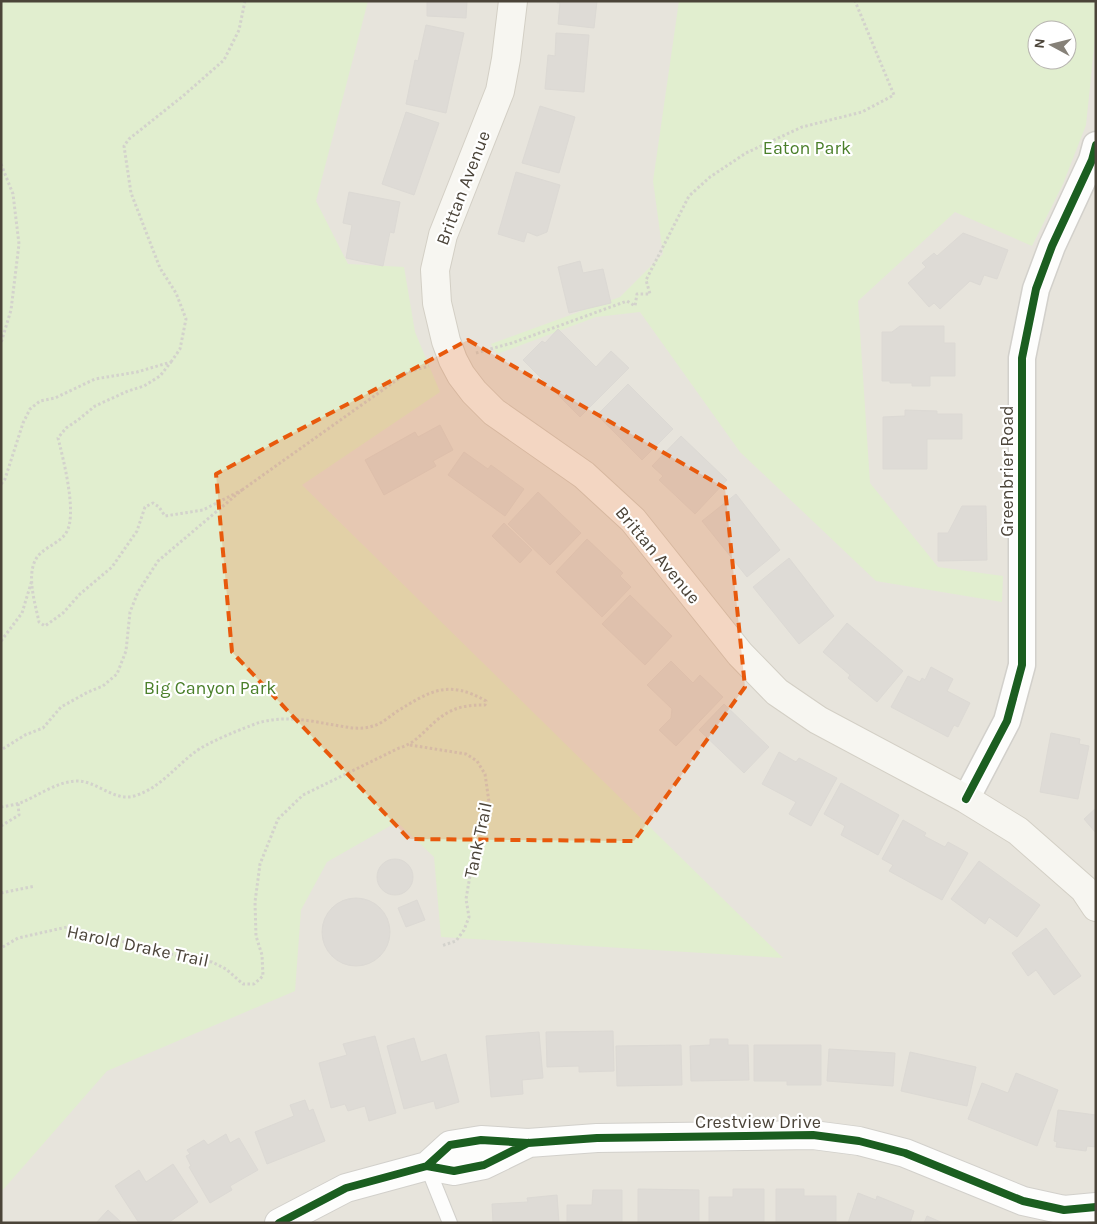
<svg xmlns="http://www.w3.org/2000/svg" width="1097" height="1224" viewBox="0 0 1097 1224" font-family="Karla,sans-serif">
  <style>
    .residential { fill: #e7e4dc; fill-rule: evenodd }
    .green { fill: #e1eecf; fill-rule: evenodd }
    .building { fill: #dedbd6; stroke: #dcd9d4 }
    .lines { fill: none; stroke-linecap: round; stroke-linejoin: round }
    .service-casing { stroke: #d2d0cb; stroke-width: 16 }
    .minor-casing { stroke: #d2d0cb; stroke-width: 29 }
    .tertiary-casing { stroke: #d2d0cb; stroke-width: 30 }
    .secondary-casing { stroke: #d3cfc5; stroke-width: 30 }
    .path { stroke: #d3d2cc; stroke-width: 3; stroke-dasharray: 2.5 2.5; stroke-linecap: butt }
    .service { stroke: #fdfdfc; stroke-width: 14 }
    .minor { stroke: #fdfdfc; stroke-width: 26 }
    .tertiary { stroke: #fdfdfc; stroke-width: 28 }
    .secondary { stroke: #f7f6f1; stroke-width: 28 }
    .cycleway-casing { stroke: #fff; stroke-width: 11 }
    .cycleway { stroke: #1b5e20; stroke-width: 8 }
    .marked { fill: #e8590c; fill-opacity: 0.2; stroke: #e8590c; stroke-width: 4; stroke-dasharray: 10 6; stroke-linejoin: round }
    .labels { text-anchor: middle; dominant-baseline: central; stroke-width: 4.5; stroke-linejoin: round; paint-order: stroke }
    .park-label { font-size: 18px; fill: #4a7f2a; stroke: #fff }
    .street-label { font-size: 18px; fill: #4b4439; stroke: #fff }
  </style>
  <rect width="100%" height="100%" fill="#f4f2ee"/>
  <path class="residential" d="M1 1H1096V1223H1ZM1037 30H1067V60H1037Z"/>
  <path class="green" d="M1 1H368L316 201 348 264 404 267 415 332 440 392 302 485 783 958 441 937 434 857 397 822 327 862 301 910 295 991 107 1071 1 1192Z
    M679 1H1096V29L1086 125 1063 184 1032 246 955 212 858 301 870 483 938 567 1003 576 1002 602 876 581 740 452 640 312 596 317 497 354 491 344 620 297 663 254 653 181ZM1037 30H1067V60H1037Z"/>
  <path class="building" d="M427 1H467L466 18 427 16Z
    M557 1H597L594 28 558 24 560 3H557Z
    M426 25 464 33 446 113 406 104 415 60 418 61Z
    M556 33 589 35 584 92 545 89 548 55 555 56Z
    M540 106 575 117 559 173 522 163Z
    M406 112 439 123 414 195 382 184Z
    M516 172 560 185 547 232 537 236 527 232 524 242 498 234Z
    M349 192 400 202 394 233 390 232 383 266 346 258 352 225 343 223Z
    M963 233 1008 250 997 279 984 275 980 285 970 281 940 309 934 303 929 307 908 283 926 267 922 263 934 253 937 256Z
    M580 261 583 273 603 269 611 303 569 313 558 267Z
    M900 326H944V343H955V376H930V386H912V383H890V381H882V332H892Z
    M558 329 596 367 611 351 629 368 580 417 523 360 542 341 545 343Z
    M628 384 673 429 642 460 597 415Z
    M905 410 937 411V414H962V439H927V469H883V417L905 416Z
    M440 425 453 450 433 461 436 466 384 495 365 460 415 432 418 437Z
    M681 436 727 480 695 514 659 480 663 476 652 466Z
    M464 452 488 469 491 465 524 489 505 516 448 475Z
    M538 492 581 533 550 565 508 524Z
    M736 494 780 550 747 577 702 521Z
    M962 506H986L987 560 938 561V533H948Z
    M504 523 532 550 520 563 492 536Z
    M587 539 623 573 620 576 631 587 602 617 556 572Z
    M789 558 834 616 799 644 753 587Z
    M630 595 672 636 645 665 602 624Z
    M847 623 903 671 877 702 848 678 850 675 823 652Z
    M671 661 693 683 700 675 723 697 676 746 659 730 671 718 672 709 647 685Z
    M931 667 953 679 947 691 970 703 958 727 954 725 948 737 891 707 908 676 920 682 922 678 925 680Z
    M724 704 769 747 744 773 699 730Z
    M1051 733 1080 739 1079 744 1089 746 1078 799 1040 792Z
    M779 752 796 762 799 758 837 778 811 826 789 814 796 802 762 784Z
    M841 783 899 815 878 855 841 835 845 826 824 814Z
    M1096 808V833L1084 819Z
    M903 820 926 833 924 836 945 847 948 842 968 853 942 900 889 871 893 865 882 859Z
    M377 877a18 18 0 1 1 36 0a18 18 0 1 1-36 0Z
    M979 861 1040 905 1017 937 989 917 985 924 951 899Z
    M322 932a34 34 0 1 1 68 0a34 34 0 1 1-68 0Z
    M417 900 425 920 406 927 398 908Z
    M1046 928 1081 976 1054 995 1036 970 1028 976 1012 953Z
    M613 1031 614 1071 579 1072V1066L547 1067 546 1032Z
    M539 1032 543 1078 522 1080 523 1094 491 1097 486 1036Z
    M375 1036 396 1113 369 1121 365 1106 348 1111 345 1104 331 1108 319 1063 347 1055 343 1044Z
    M414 1038 421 1062 446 1054 459 1102 436 1109 434 1101 404 1109 387 1046Z
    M710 1039H728V1045H748L749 1080 691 1081 690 1046 710 1045Z
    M681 1045 682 1085 617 1086 616 1046Z
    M754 1045H821V1085H787V1081H754Z
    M829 1049 895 1053 893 1086 827 1081Z
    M910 1052 976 1067 967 1106 901 1091Z
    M1016 1073 1058 1090 1037 1146 968 1119 982 1083 1008 1093Z
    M305 1100 309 1111 313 1109 325 1141 267 1164 255 1132 294 1116 290 1105Z
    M1058 1110 1096 1115V1147L1087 1146 1086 1151 1056 1147 1057 1142 1054 1141Z
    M226 1134 230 1143 239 1138 258 1170 230 1186 232 1190 210 1203 189 1167 191 1166 186 1156 190 1154 187 1150 204 1140 208 1145Z
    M173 1164 198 1202 168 1223H139L115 1186 139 1170 146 1182Z
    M638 1189 699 1190V1223H638Z
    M733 1189H764V1223H709V1197H733Z
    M776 1189H804V1196H836V1223H776Z
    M593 1190H622V1223H567V1205H592Z
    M858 1193 876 1200 877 1196 914 1211 910 1223H848Z
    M557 1195 559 1223H493L492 1204 528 1202 527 1198Z
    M108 1210 122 1223H96Z
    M927 1216 943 1223H924Z"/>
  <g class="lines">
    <g class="service-casing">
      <path id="service" d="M427 1166 450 1223"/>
    </g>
    <g class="minor-casing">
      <path id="minor" d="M966 799 1007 721 1022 665V358L1036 289 1052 246 1092 160 1096 145"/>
    </g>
    <g class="tertiary-casing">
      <path id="tertiary" d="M427 1166 450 1145 481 1140 528 1143 597 1138 813 1135 859 1141 905 1153 1023 1201 1064 1210 1096 1207
        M279 1223 346 1188 427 1166 454 1171 484 1165 527 1144"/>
    </g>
    <g class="secondary-casing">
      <path id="secondary" d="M513 1 506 59 500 91 443 235 435 270 437 303 446 341 453 360 461 375 474 392 494 412 584 475 633 520 740 654 777 692 818 720 966 799 1018 831 1084 889 1096 907"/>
    </g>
    <path class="path" d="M1 164 13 194 19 244 11 310 1 343
      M476 353 512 343 627 301 635 306 637 294H650L646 280 689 196 710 177 746 153 802 127 862 112 894 95 855 1
      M171 362 180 349 186 319 176 293 160 268 131 193 124 146 129 139 183 96 224 60 239 30 245 1
      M1 484 5 479 23 423 30 409 40 401 55 398 95 379 137 372 171 362 160 376 144 386 128 391 95 406 78 420 66 428 58 438C63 458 78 515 66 533 61 541 49 546 42 552 23 567 35 602 39 622L45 626 63 613 80 594 112 567 137 531 145 507 153 503 159 507 165 516 203 510 242 490 158 561 138 592 130 612 126 651 117 674 103 686 88 692 61 707 43 728 25 735 1 750
      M242 490 408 372 429 366
      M1 641 22 613 32 580
      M410 745 466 754 477 761 485 774 489 802 471 870 466 899 469 917 464 930 456 941 441 946
      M1 807C7 806 14 805 20 803 38 796 56 782 76 781 96 780 114 802 134 796 159 789 175 767 195 752 205 744 236 731 250 726 275 715 303 719 328 724 343 726 358 731 373 726 381 724 389 717 396 712 430 691 448 679 486 701L485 705C471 705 459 706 447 713 429 723 419 743 399 748L303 795 278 819 260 864 255 902 256 936 262 955 263 976 254 984H243L226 969 212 962 186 958 67 927 18 938 1 948
      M1 826 19 815 18 803
      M1 893 35 886"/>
    <use href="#service" class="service"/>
    <use href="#minor" class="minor"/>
    <use href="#tertiary" class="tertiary"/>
    <use href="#secondary" class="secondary"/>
    <g class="cycleway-casing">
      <path id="cycleway" d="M966 799 1007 721 1022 665V358L1036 289 1052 246 1092 160 1096 145
        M427 1166 450 1145 481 1140 528 1143 597 1138 813 1135 859 1141 905 1153 1023 1201 1064 1210 1096 1207
        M279 1223 346 1188 427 1166 454 1171 484 1165 528 1143"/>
    </g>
    <use href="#cycleway" class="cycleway"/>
  </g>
  <path class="marked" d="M468 340 725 488 745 687 634 841 409 839 232 652 216 474Z"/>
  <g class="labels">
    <g class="park-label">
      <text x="807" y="148">Eaton Park</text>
      <text x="210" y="688">Big Canyon Park</text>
    </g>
    <g class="street-label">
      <text transform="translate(463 188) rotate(-69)">Brittan Avenue</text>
      <text transform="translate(1007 471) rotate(-90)">Greenbrier Road</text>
      <text transform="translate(658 555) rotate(50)">Brittan Avenue</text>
      <text transform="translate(478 840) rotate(-78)">Tank Trail</text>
      <text transform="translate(138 946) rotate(12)">Harold Drake Trail</text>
      <text x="758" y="1122">Crestview Drive</text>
    </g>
  </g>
  <rect width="1097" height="1224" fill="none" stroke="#4b4439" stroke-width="5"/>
  <g transform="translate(1052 45) rotate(277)"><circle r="24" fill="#ffffff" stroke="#b7b4b0"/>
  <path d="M0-4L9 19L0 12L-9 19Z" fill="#868178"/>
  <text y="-8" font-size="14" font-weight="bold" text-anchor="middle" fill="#4b4439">N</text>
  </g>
</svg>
